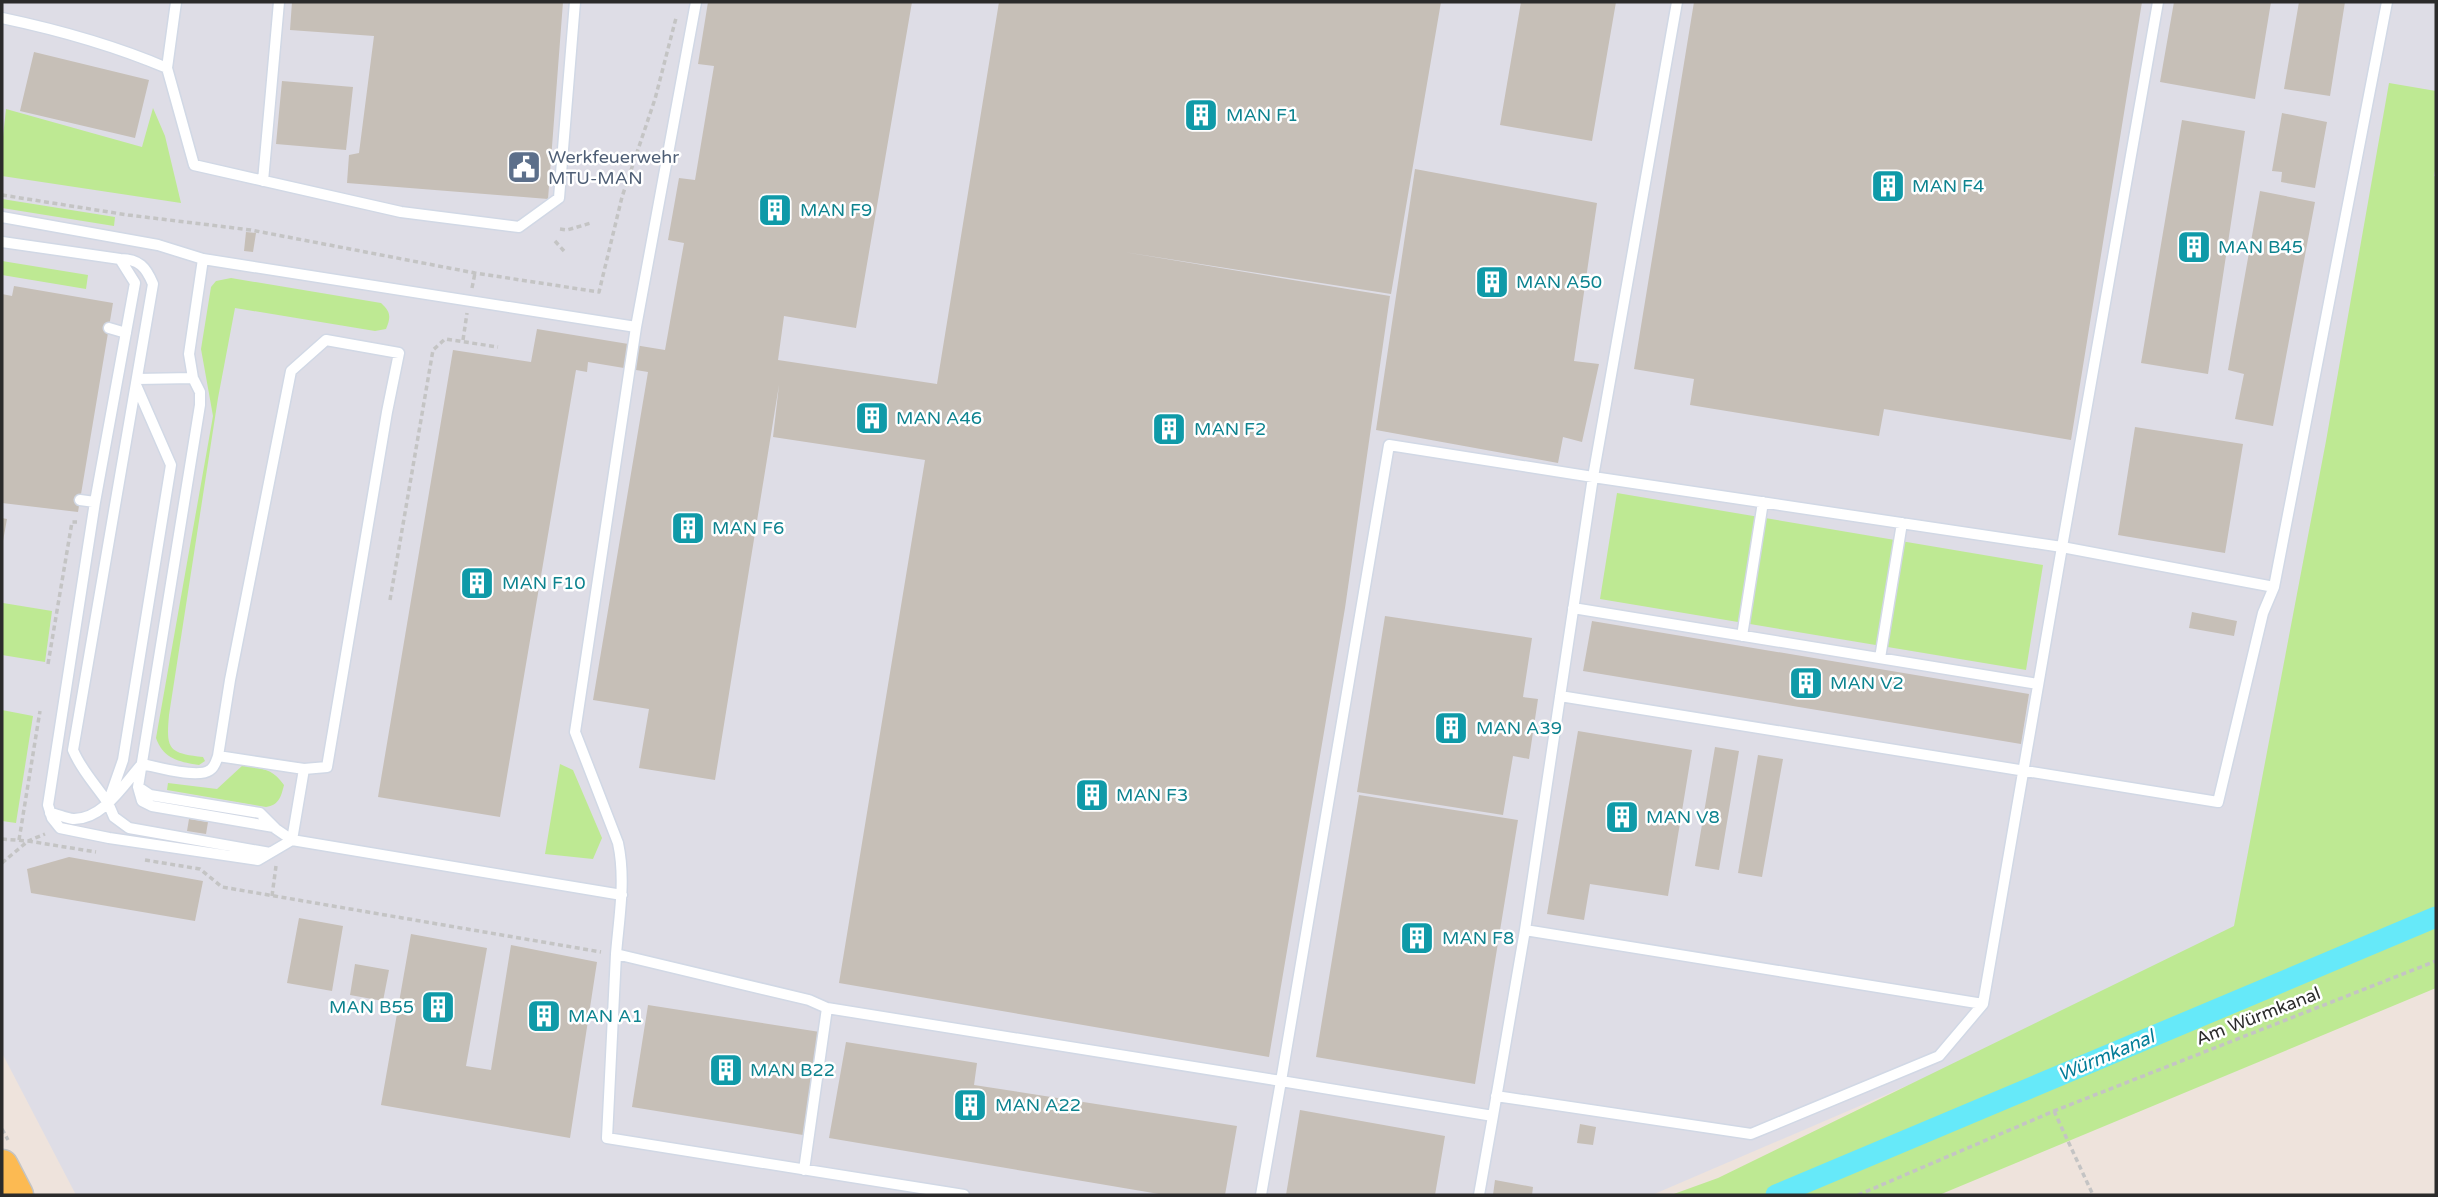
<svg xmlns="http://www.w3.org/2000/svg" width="2438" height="1197" viewBox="0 0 2438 1197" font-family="'Varela Round',sans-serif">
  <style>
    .industrial { fill: #dedde6 }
    .green { fill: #bee993 }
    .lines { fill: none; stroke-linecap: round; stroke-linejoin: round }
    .canal { stroke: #66e9f9; stroke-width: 21 }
    .building { fill: #c6bfb7 }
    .lane-casing { stroke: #d1d8e5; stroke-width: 13 }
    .primary-casing { stroke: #c4c4c4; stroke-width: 35 }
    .path { stroke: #c4c4c4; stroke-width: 3.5; stroke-dasharray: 5 3.5; stroke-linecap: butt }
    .lane { stroke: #fff; stroke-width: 10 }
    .primary { stroke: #fcba52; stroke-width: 32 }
    .labels { text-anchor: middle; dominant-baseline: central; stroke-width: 5; stroke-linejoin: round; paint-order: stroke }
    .culture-label { font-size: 18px; fill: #0d838f; stroke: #fff; text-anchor: start }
    .service-label { font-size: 18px; fill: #4e5e75; stroke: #fff; text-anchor: start }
    .street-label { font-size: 18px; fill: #2b2b2b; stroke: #fff }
    .water-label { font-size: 19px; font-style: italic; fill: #047d99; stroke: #fff }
  </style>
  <rect width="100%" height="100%" fill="#eee3dc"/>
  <path class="industrial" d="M2 2H2436V226L2249 939 1652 1195H76L2 1053Z"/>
  <path class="green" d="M2389 83 2436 91V165L2434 176 2436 177V988L1939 1195H1671L1718 1178 2234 926 2326 441Z
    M153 108 165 136 181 203 2 176V146L6 109 142 147Z
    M2 199 115 217 114 226 2 208Z
    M2 261 88 275 86 289 2 275Z
    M231 278 381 303C391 312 391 317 386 329L375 331 235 308 218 398 169 715C166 749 168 753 203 757L205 761 199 765C180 762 163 759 156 738L213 416 201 349 211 287 216 281Z
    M1617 493 2043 565 2026 670 1600 599Z
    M3 603 52 611 45 662 2 655Z
    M2 710 33 716 16 823 2 821Z
    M560 764 573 770 602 838 593 859 545 854Z
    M243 765C262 769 272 768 284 785 281 797 279 805 266 807L167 790 168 783 217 789Z"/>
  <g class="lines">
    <path class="canal" d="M1776 1195 2436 917"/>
  </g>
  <path class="building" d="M292 2H563L548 199 347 183 349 155 359 153 374 36 290 30Z
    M708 2H912L856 328 784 316 778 360 937 384 999 2H1441L1391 294 1124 252 1390 296 1345 608 1269 1057 839 983 925 460 773 437 779 385 715 780 639 768 649 709 593 700 648 372 588 362 587 372 576 370 500 817 378 797 453 350 531 362 537 329 665 350 684 243 668 240 679 178 695 180 714 66 698 64Z
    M1521 2H1616L1592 141 1500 125Z
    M1694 2H2142L2071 440 1884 409 1879 436 1690 405 1694 379 1634 369Z
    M2174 2H2271L2255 99 2160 82Z
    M2299 2H2345L2330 96 2284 89Z
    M34 52 149 80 135 138 20 111Z
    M282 81 353 87 346 150 276 144Z
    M2282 113 2327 122 2315 188 2281 182 2282 172 2272 171Z
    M2182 120 2245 131 2208 374 2141 363Z
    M1415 169 1597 203 1574 361 1599 364 1582 442 1563 437 1558 463 1376 430Z
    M2260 191 2315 202 2273 426 2235 419 2244 374 2228 370Z
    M246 232 256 233 253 252 244 251Z
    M14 286 113 303 78 512 2 503V294L12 296Z
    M2135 427 2243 444 2225 553 2118 535Z
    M2 518 7 519 3 541H2Z
    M2192 612 2237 621 2234 636 2189 628Z
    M1385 616 1532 638 1523 697 1538 699 1529 759 1513 756 1503 815 1357 792Z
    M1592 621 2029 694 2021 744 1583 671Z
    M1578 731 1692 750 1668 896 1590 884 1584 920 1547 914Z
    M1715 747 1739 751 1719 870 1695 866Z
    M1758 755 1783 759 1762 877 1738 873Z
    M1359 795 1518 820 1475 1084 1316 1057Z
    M189 819 208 822 206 834 187 831Z
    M69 857 203 881 195 921 31 893 27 869Z
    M299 918 343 926 332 991 287 983Z
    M411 934 487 948 466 1066 491 1070 511 945 597 962 570 1138 381 1105Z
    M355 964 389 970 383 1001 350 995Z
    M648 1005 820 1032 803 1135 632 1107Z
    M846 1042 977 1063 974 1085 1237 1126 1225 1195H1165L829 1138Z
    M1300 1110 1445 1136 1435 1195H1286Z
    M1580 1124 1596 1127 1593 1145 1577 1143Z
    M1495 1180 1533 1187 1532 1195H1493Z"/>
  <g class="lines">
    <g class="lane-casing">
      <path id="lane" d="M176 2 167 68 194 165 401 212 519 227 559 198 575 2
        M1677 2 1593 477 2062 547 2158 2
        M2 18C59 30 113 45 167 68
        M263 181 279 2
        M2 217 158 245 203 259 636 327 575 732 618 843C626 880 619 917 616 954L809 1000 827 1008 1281 1081 1261 1195
        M2 242 120 259 135 283 95 502 48 805 52 818 60 828 109 838 258 860 292 840 304 769 218 756 230 680 291 371 326 340 399 353 387 412 327 767 304 769
        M203 259 189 354 193 378 200 392V405L138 787 142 801 152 806 274 827
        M636 327 696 2
        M109 328 126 333
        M137 379 193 378
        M136 385 171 465 123 760 108 803 114 817 129 828 270 853
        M80 500 95 502
        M1573 608 2038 684
        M1742 636 1763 502
        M1880 658 1902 523
        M1560 696 2218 802 2263 613 2274 587 2387 2
        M138 787 150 795 260 813 276 829 292 840 622 895
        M108 803C96 785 81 770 73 750L153 284C146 267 139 259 120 259
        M50 813C57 814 65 818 73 819 103 820 124 784 142 764 157 767 198 779 210 770 215 767 216 761 218 756
        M1525 930 1593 477 1389 445 1281 1081 1493 1116 1525 930 1983 1004 2062 547 2274 587
        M616 954 607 1138 964 1195
        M1496 1096 1751 1134 1939 1056 1983 1004
        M804 1170 827 1008
        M1479 1195 1493 1116"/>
    </g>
    <g class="primary-casing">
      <path id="primary" d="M2 1166 17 1195"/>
    </g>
    <path class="path" d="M2 195 128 215 251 230 475 273 599 292 622 197 655 99 676 18
      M560 229 567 230 591 223
      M555 241 564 251
      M472 288 475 273
      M463 340 467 313
      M390 600 433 350 445 339 498 347
      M48 664 72 522H77
      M2 839 28 841 45 834
      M19 840 40 711
      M145 860 200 869 222 887 601 952
      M2 863 28 841 96 852
      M272 896 276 866
      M2054 1111 2093 1195
      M2 1129 8 1140
      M1858 1195 2054 1111 2436 961"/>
    <use href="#lane" class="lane"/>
    <use href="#primary" class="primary"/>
  </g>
  <defs>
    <g id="building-square" transform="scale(1.75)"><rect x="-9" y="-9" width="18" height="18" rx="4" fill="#0f9aa8" stroke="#fff"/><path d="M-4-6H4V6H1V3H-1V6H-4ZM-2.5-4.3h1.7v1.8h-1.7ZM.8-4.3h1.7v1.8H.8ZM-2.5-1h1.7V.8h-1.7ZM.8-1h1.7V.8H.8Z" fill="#fff"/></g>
    <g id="civic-square" transform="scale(1.75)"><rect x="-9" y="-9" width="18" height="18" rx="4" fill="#5c6f8a" stroke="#fff"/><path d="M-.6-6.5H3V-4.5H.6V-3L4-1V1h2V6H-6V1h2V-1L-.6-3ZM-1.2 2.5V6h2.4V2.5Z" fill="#fff"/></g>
  </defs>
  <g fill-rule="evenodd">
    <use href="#building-square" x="1201" y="115"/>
    <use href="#civic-square" x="524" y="167"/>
    <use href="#building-square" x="1888" y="186"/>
    <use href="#building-square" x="775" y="210"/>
    <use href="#building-square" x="2194" y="247"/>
    <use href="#building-square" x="1492" y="282"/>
    <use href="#building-square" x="872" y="418"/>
    <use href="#building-square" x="1169" y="429"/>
    <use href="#building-square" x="688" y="528"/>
    <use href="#building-square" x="477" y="583"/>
    <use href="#building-square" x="1806" y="683"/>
    <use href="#building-square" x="1451" y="728"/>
    <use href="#building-square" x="1092" y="795"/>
    <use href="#building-square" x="1622" y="817"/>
    <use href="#building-square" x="1417" y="938"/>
    <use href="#building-square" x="438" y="1007"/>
    <use href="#building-square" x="544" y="1016"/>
    <use href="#building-square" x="726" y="1070"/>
    <use href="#building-square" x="970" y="1105"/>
  </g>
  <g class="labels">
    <g class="culture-label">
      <text x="1226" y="115">MAN F1</text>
      <text x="1912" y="186">MAN F4</text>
      <text x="800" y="210">MAN F9</text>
      <text x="2218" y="247">MAN B45</text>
      <text x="1516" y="282">MAN A50</text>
      <text x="896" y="418">MAN A46</text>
      <text x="1194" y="429">MAN F2</text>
      <text x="712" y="528">MAN F6</text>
      <text x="502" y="583">MAN F10</text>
      <text x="1830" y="683">MAN V2</text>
      <text x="1476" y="728">MAN A39</text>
      <text x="1116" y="795">MAN F3</text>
      <text x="1646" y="817">MAN V8</text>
      <text x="1442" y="938">MAN F8</text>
      <text x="414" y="1007" text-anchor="end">MAN B55</text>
      <text x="568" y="1016">MAN A1</text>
      <text x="750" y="1070">MAN B22</text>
      <text x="995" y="1105">MAN A22</text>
    </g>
    <g class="service-label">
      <text x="548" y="157">Werkfeuerwehr<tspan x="548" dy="21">MTU-MAN</tspan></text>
    </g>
    <g class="street-label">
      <text transform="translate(2258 1016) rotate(-21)">Am Würmkanal</text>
    </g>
    <g class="water-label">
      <text transform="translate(2106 1056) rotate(-23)">Würmkanal</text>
    </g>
  </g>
  <rect width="2438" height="1197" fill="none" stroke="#2b2b2b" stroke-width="7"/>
</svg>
